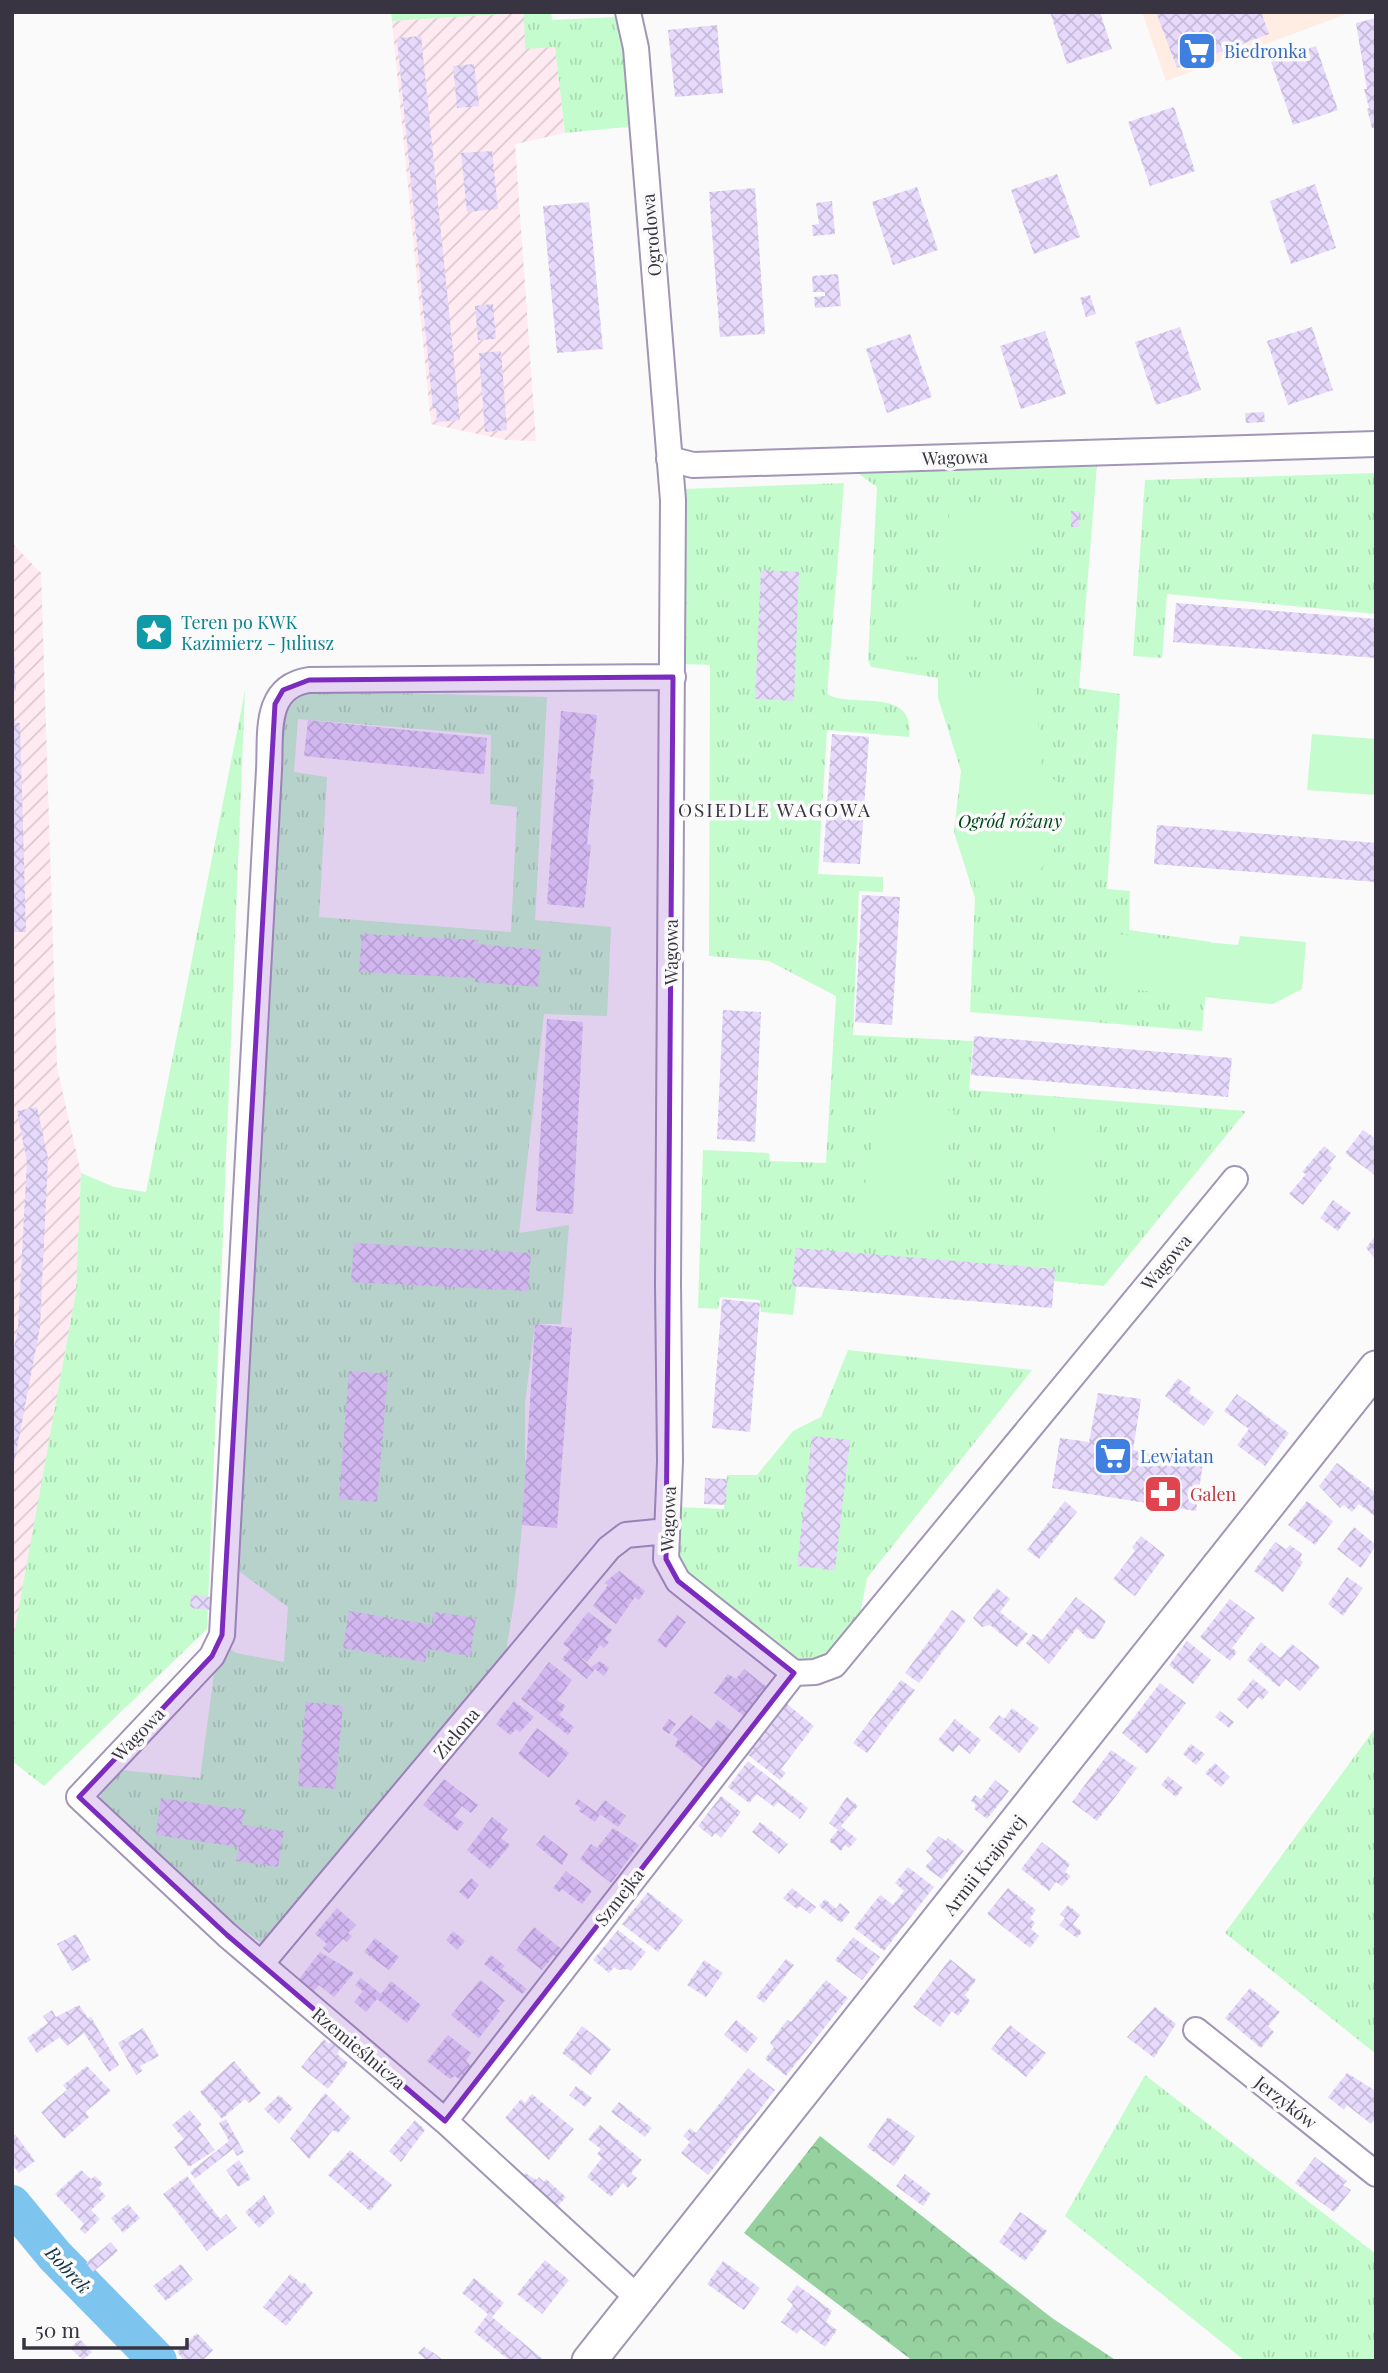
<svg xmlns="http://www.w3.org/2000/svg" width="1388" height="2373" viewBox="0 0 1388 2373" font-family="'Playfair Display',serif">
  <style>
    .commercial { fill: #ffece3 }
    .industrial { fill: url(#industrial-furrows) }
    .grass { fill: url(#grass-tufts); fill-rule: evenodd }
    .forest { fill: url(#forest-crowns) }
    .park { fill: #c5fccd }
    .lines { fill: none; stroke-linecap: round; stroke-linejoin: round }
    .river { stroke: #7dc4ef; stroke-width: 38 }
    .building { fill: url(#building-cross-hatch) }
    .street-casing { stroke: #a296b7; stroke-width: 28 }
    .secondary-casing { stroke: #a296b7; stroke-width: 37 }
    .street { stroke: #fff; stroke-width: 24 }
    .secondary { stroke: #fff; stroke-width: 33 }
    .marked { fill: #7b2cbf; fill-opacity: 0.2; stroke: #7b2cbf; stroke-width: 5; stroke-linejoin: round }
    .labels { text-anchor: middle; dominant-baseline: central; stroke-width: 7; stroke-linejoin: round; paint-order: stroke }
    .shop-label { font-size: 18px; fill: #366cbe; stroke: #fafafa; text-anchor: start }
    .street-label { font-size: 18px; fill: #393441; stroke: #fafafa }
    .culture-label { font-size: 18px; fill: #0d838f; stroke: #fafafa; text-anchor: start }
    .park-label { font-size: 18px; font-style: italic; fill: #004619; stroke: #fafafa }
    .health-label { font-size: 18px; fill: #be3a42; stroke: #fafafa; text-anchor: start }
    .neighbourhood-label { font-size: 19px; letter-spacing: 2px; fill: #393441; stroke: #fafafa }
    .water-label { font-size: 19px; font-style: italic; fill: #113244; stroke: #fafafa }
  </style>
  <defs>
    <pattern id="industrial-furrows" width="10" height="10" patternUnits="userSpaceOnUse" patternTransform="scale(1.75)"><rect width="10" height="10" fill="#ffeaf1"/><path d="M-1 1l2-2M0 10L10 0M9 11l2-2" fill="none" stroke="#dbc9d0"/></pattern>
    <pattern id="grass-tufts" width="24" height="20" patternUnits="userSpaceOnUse" patternTransform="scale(1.75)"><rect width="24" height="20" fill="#c5fccd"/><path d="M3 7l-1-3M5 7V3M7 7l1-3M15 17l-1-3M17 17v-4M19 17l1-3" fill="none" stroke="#aad9b1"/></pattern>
    <pattern id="forest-crowns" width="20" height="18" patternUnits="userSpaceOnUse" patternTransform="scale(1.75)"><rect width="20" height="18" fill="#96d29f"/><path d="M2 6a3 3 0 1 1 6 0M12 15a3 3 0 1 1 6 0" fill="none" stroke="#7bab83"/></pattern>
    <pattern id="building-cross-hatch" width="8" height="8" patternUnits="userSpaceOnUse" patternTransform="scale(1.75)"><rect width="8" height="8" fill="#e6d9fc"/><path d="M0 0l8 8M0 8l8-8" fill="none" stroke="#c6bbd9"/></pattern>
  </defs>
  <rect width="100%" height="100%" fill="#fafafa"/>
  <path class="commercial" d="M1142 12H1352L1166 81Z"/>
  <path class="industrial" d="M524 13 555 46 565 133 515 144 536 441 506 440 431 424 392 21Z
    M12 543 41 573 57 1067 81 1173 76 1291 12 1652Z"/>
  <path class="grass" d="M391 12H551L552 20 617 17 635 126 565 133 555 47 525 49 524 13 392 21Z
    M1097 464 1079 688 1120 694 1107 889 1130 891 1129 930 1211 942 1202 1031 970 1012 975 898 954 832 961 771 938 698V678L871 667 868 660 877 487 859 474Z
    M1376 473V614L1167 594 1162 658 1133 656 1145 480Z
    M844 483 827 694C851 709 916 685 909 737L827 730 818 874 883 877V892L859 891 853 1035 973 1041 969 1090 1246 1111 1104 1286 800 1256 793 1315 761 1312 760 1300 720 1297 718 1309 698 1308 703 1150 769 1153 770 1161 826 1163 836 996 769 961 709 956 710 665 681 664 685 489Z
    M286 690 547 697 535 920 611 927 607 1016 544 1014 519 1233 569 1225 561 1324H535L525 1403V1460L528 1461 516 1590 504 1664 265 1946 192 1891 99 1811 102 1788 121 1770 200 1778 214 1674 229 1648 236 1653 284 1662 288 1607 240 1572 245 1415ZM298 719 491 735 490 804 517 807 511 932 319 917 327 777 294 772Z
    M245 691 207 1629 44 1786 12 1761V1646L76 1291 81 1173 114 1187 146 1192Z
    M848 1350 1032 1370 867 1578 860 1614 824 1661 784 1658 673 1563 676 1507 724 1509 727 1475H757L793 1431 821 1417Z
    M1376 1727V2054L1225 1933Z
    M1145 2075 1376 2254V2361H1245L1065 2216Z"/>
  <path class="forest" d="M820 2136 1052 2318 1117 2361H913L744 2233Z"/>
  <path class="park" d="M950 506 1024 511 1021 567 946 561Z
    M902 591 973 595 971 635 920 632 918 657 898 656Z
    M1023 676 1036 693 1042 768 1059 784 1064 833 1036 877 977 887 956 832 964 771 941 687Z
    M1312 734 1376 739V795L1307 790Z
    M1113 934 1238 945 1240 936 1306 942 1302 989 1273 1004 1108 987Z
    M879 1102 954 1111 936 1228 859 1220Z
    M1056 1120 1098 1124 1086 1242 1044 1238Z"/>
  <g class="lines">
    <path class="river" d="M12 2204 55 2256 158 2361"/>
  </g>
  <path class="building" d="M1050 12H1100L1112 49 1067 64Z
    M1156 12H1261L1269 34 1177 68Z
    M1376 18V127L1372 128 1367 109 1369 108 1364 89H1367L1356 23Z
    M717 25 723 93 675 97 668 30Z
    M421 36 460 420 437 422 436 408 433 409 397 38Z
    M1316 46 1338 110 1293 125 1271 62Z
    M474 64 479 106 457 108 453 66Z
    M1174 107 1195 171 1150 186 1128 122Z
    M492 151 498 209 467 212 461 153Z
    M1057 174 1080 237 1034 254 1011 190Z
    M1315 184 1336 248 1291 264 1270 201Z
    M917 187 938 250 893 265 872 202Z
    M755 188 765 334 720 337 709 192Z
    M832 201 835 234 813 236 812 225 819 224 816 203Z
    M589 202 603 349 557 353 543 206Z
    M838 274 841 306 815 308 814 297 825 296V292H813L812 276Z
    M1090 295 1096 314 1086 317 1080 298Z
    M493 304 496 339 478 340 475 306Z
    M1180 327 1201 390 1156 405 1135 342Z
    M1312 327 1333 390 1288 405 1267 341Z
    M1045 331 1066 394 1021 409 1000 346Z
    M910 334 932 397 887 413 866 349Z
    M501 351 507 430 485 432 479 353Z
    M1264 412 1265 422 1246 423 1245 413Z
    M1071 511H1079V527H1071Z
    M761 570 799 572 794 701 755 699Z
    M1176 603 1376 619V658L1173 642Z
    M12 651H14L16 691H12Z
    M561 711 597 715 590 779 594 780 587 844 591 845 584 908 547 904Z
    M308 720 487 738 484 774 304 756Z
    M12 722 20 723 26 932H12Z
    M832 734 869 737 860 864 823 862Z
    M1157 825 1376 843V882L1154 864Z
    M862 895 900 897 892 1025 855 1022Z
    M362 934 478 940V944L541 950 538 987 475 982V978L359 972Z
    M723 1010 761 1012 755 1142 717 1139Z
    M547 1019 583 1022 573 1214 536 1211Z
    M974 1036 1232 1058 1228 1097 971 1075Z
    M37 1107 48 1158 40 1327 14 1464 12 1358 18 1327 27 1162 17 1111Z
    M1363 1130 1376 1139V1176L1345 1153Z
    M1324 1146 1336 1156 1329 1165 1332 1168 1303 1205 1289 1194 1306 1174 1302 1172Z
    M1333 1200 1351 1213 1338 1231 1320 1218Z
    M1376 1235V1260L1366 1248Z
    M354 1243 531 1253 528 1291 351 1282Z
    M796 1248 1055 1269 1052 1308 792 1286Z
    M722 1299 760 1303 750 1432 712 1428Z
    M535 1324 572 1328 557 1528 522 1525Z
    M349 1371 388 1374 377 1502 339 1499Z
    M1178 1378 1191 1388 1189 1393 1214 1412 1204 1426 1165 1396Z
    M1098 1393 1141 1399 1133 1450 1203 1462 1196 1511 1052 1488 1060 1438 1089 1442Z
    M1237 1394 1289 1433 1265 1466 1237 1445 1249 1429 1224 1411Z
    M812 1436 850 1440 835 1570 797 1566Z
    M1337 1463 1376 1493V1517L1359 1504 1352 1512 1344 1505 1340 1508 1319 1486Z
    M705 1478 727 1479 726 1505 704 1504Z
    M1065 1501 1077 1512 1039 1559 1027 1550Z
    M1307 1501 1333 1521 1315 1545 1288 1525Z
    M1354 1527 1376 1545 1361 1568 1337 1549Z
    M1141 1536 1165 1555 1135 1596 1113 1579 1135 1551 1132 1547Z
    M1275 1542 1286 1549 1290 1545 1302 1554 1300 1559 1303 1562 1283 1592 1254 1571Z
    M619 1571 645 1591 639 1600 635 1597 616 1624 593 1606 608 1585 604 1583Z
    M1347 1577 1363 1588 1343 1616 1328 1604Z
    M997 1588 1010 1599 1000 1612 1028 1634 1017 1647 990 1625 982 1627 973 1618Z
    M191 1595 211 1597 210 1610 190 1608Z
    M1076 1597 1106 1621 1095 1639 1087 1638 1077 1628 1049 1664 1026 1643 1033 1634 1042 1640Z
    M1230 1599 1255 1618 1232 1648 1237 1652 1230 1661 1200 1637Z
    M952 1610 966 1620 919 1683 905 1673Z
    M349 1611 432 1625 434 1612 476 1618 470 1656 428 1649 425 1662 343 1648Z
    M588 1612 612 1630 605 1639 609 1642 604 1648 600 1645 587 1662 576 1654 591 1667 600 1661 609 1668 604 1676 595 1669 587 1679 562 1659 570 1649 563 1644Z
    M677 1615 686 1622 666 1648 657 1641Z
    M1187 1641 1211 1660 1193 1684 1169 1665Z
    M1261 1642 1280 1658 1292 1644 1320 1667 1300 1691 1286 1679 1279 1687 1247 1660Z
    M549 1662 572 1680 557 1700 566 1706 559 1715 574 1727 568 1735 521 1699Z
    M744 1669 767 1687 745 1717 714 1693 728 1674 736 1679Z
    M1253 1679 1269 1692 1262 1700 1258 1697 1248 1709 1237 1699Z
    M901 1680 915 1690 867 1753 853 1743Z
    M1160 1683 1186 1703 1147 1754 1122 1733Z
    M514 1701 534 1717 520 1732 516 1729 510 1735 496 1724Z
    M306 1702 343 1706 335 1789 298 1786Z
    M787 1704 814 1726 781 1769 786 1773 780 1780 747 1754Z
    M1012 1708 1039 1728 1019 1753 989 1728 999 1715 1004 1719Z
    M1220 1711 1234 1722 1229 1728 1215 1717Z
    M691 1715 710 1730 718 1720 734 1733 704 1768 675 1746 678 1739 673 1735Z
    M669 1719 676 1724 669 1734 662 1729Z
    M955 1719 981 1740 970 1754 959 1745 953 1752 938 1740Z
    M537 1728 569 1753 549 1778 518 1754Z
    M1191 1744 1205 1754 1196 1765 1183 1754Z
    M1111 1750 1137 1768 1097 1821 1072 1802Z
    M748 1761 808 1808 800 1819 778 1802 774 1807 757 1794 749 1803 728 1787Z
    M1215 1763 1230 1777 1221 1787 1205 1773Z
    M1168 1776 1183 1788 1176 1797 1161 1785Z
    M444 1779 478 1805 471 1813 462 1806 454 1816 464 1823 457 1831 423 1805Z
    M995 1780 1009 1791 987 1819 974 1809 976 1805 971 1801 975 1795 981 1799Z
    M721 1796 741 1812 721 1838 715 1833 712 1837 698 1826Z
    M847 1797 858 1806 841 1826 857 1839 849 1848 845 1845 841 1851 829 1841 838 1830 829 1823Z
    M161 1798 244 1810 242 1825 284 1831 278 1867 236 1861 239 1847 156 1835Z
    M578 1799 596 1812 605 1800 626 1816 618 1827 600 1814 595 1822 579 1811 581 1808 575 1804Z
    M492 1817 508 1829 501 1838 510 1845 490 1869 467 1850Z
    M760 1822 788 1844 779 1854 752 1832Z
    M613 1828 639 1845 611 1883 580 1859 591 1844 597 1848Z
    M544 1835 568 1854 562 1865 536 1845Z
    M938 1836 946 1841 948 1838 964 1851 942 1879 925 1867 933 1858 926 1851Z
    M1042 1842 1070 1864 1065 1872 1071 1876 1062 1886 1056 1882 1049 1891 1021 1869Z
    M908 1867 934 1887 884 1951 854 1928 880 1895 893 1905 904 1891 895 1883Z
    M566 1871 592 1891 582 1904 562 1889 559 1892 553 1888Z
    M471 1878 479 1885 468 1899 459 1892Z
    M792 1888 816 1907 810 1914 800 1906 797 1909 783 1898Z
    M1008 1888 1036 1910 1030 1918 1035 1923 1031 1929 1039 1936 1030 1948 987 1914Z
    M648 1892 683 1920 658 1952 622 1924Z
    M825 1899 836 1909 840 1903 850 1912 841 1923 819 1906Z
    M1068 1905 1080 1915 1073 1924 1082 1932 1077 1938 1059 1925 1065 1918 1060 1914Z
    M337 1908 356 1925 348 1933 352 1936 347 1942 343 1939 329 1953 323 1948 327 1944 315 1934Z
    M534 1927 564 1951 559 1958 554 1955 542 1970 516 1950Z
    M618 1930 646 1952 631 1971 627 1969 618 1970 614 1967 609 1973 593 1960Z
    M453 1931 465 1941 457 1950 446 1940Z
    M76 1934 91 1960 72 1971 57 1944Z
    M853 1937 880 1957 862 1980 835 1960Z
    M375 1938 399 1957 389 1970 364 1952Z
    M320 1952 354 1973 334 1997 319 1985 314 1991 299 1979Z
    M491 1955 505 1966 502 1969 527 1989 522 1994 484 1964Z
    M786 1959 794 1965 764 2003 756 1997Z
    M950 1959 976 1980 965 1995 970 2001 958 2016 952 2011 940 2027 913 2007Z
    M704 1960 723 1973 706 1997 687 1985Z
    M361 1978 381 1994 391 1981 421 2005 407 2023 377 1999 366 2012 354 2002 363 1991 355 1985Z
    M480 1980 505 2000 497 2009 500 2011 479 2038 451 2015Z
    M826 1980 848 1998 786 2076 765 2059 774 2047 770 2043 787 2020 791 2022Z
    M1250 1988 1280 2012 1268 2026 1274 2032 1261 2048 1225 2018Z
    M79 2005 88 2018 91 2017 119 2065 109 2072 84 2033 67 2046 60 2037 37 2053 27 2038 48 2023 43 2016 52 2010 56 2017Z
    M1155 2007 1176 2024 1154 2058 1127 2037Z
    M736 2020 758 2038 746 2053 724 2035Z
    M1010 2025 1046 2053 1026 2077 991 2049Z
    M582 2026 611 2049 591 2075 562 2053Z
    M143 2028 159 2056 140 2066 142 2071 136 2075 118 2043Z
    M448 2035 471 2053 466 2061 472 2067 460 2080 455 2076 450 2079 427 2061Z
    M324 2039 329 2044 333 2039 342 2046 337 2054 348 2063 328 2089 301 2067Z
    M234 2061 261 2093 249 2103 245 2099 222 2119 200 2092Z
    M87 2066 111 2091 85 2112 89 2117 64 2139 41 2112 67 2090 63 2085Z
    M748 2068 775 2090 708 2175 681 2153 690 2142 683 2136 690 2128 696 2133Z
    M1347 2073 1376 2091V2118L1371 2124 1347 2105 1344 2110 1328 2097Z
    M576 2086 592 2098 585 2107 569 2095Z
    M325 2093 351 2118 338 2133 333 2130 309 2159 290 2138Z
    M532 2094 574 2129 549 2160 505 2118 521 2099 525 2103Z
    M279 2095 293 2108 279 2124 264 2109Z
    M619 2102 652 2128 645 2137 611 2112Z
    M190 2110 202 2125 198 2128 215 2150 189 2167 174 2147 184 2139 172 2125Z
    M888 2117 915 2136 894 2166 867 2147Z
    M226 2119 244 2152 237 2156 233 2149 195 2179 190 2172 229 2141 219 2123Z
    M415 2120 425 2130 401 2162 389 2151Z
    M600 2125 642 2160 631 2173 637 2178 628 2188 623 2183 611 2197 587 2177 602 2158 597 2154 601 2149 588 2139Z
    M15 2134 35 2161 19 2173 12 2164V2137Z
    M350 2150 392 2185 370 2211 328 2175Z
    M1315 2157 1347 2181 1343 2185 1351 2190 1334 2212 1295 2183Z
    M239 2160 251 2179 238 2187 226 2170Z
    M81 2170 91 2179 95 2176 103 2184 98 2188 106 2196 91 2210 100 2219 85 2234 80 2229 84 2224 55 2194Z
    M525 2173 537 2180 539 2177 544 2182 546 2179 566 2197 554 2210 520 2178Z
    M905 2174 931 2194 923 2206 896 2186Z
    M187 2176 220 2219 226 2214 237 2228 207 2251 163 2194Z
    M264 2195 275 2213 259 2228 245 2212Z
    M128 2204 140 2218 123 2233 111 2218Z
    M1020 2212 1047 2231 1025 2261 999 2242Z
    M111 2242 118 2251 93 2272 86 2263Z
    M545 2260 569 2280 542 2314 517 2294Z
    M723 2261 760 2288 744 2310 707 2284Z
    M181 2264 193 2280 166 2301 153 2286Z
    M290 2274 302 2284 304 2282 313 2293 286 2326 263 2307Z
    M474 2278 504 2303 492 2317 545 2361H510L474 2332 488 2314 462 2293Z
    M797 2285 832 2311 826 2322 837 2330 825 2347 801 2329 797 2334 781 2322 793 2305 787 2299Z
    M197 2333 213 2350 202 2361H185L177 2352Z
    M80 2339 92 2352 83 2360 70 2348Z
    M424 2347 434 2353 444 2361H427L418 2353Z"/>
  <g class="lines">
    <g class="street-casing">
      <path id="street" d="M628 12 636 48 673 500 668 1284 670 1461 666 1559 678 1581 794 1673 815 1672 834 1665 1235 1179
        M669 459 693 465 1376 444
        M261 1964 609 1548 626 1535 667 1531
        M1196 2030 1376 2174
        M445 2121 794 1673
        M639 2299 445 2121 227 1935 79 1797 212 1656 222 1635 269 770C271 734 263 687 309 680L673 677"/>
    </g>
    <g class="secondary-casing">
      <path id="secondary" d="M589 2361 1376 1368"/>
    </g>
    <use href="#street" class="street"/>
    <use href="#secondary" class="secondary"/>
  </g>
  <path class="marked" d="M673 677 666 1559 678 1581 794 1673 445 2121 227 1935 79 1797 212 1656 222 1635 275 704 283 690 309 680Z"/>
  <defs>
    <g id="supermarket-square" transform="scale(2.0125)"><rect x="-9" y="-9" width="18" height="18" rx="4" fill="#3f7fe0" stroke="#fafafa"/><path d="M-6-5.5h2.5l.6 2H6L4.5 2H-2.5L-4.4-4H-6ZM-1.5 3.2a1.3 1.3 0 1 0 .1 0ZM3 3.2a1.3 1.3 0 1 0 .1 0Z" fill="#fff"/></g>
    <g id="sight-square" transform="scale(2.0125)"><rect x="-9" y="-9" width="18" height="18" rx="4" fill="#0f9aa8" stroke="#fafafa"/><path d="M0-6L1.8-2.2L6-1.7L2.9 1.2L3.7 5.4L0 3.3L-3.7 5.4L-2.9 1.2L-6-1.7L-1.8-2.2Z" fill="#fff"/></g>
    <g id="pharmacy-square" transform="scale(2.0125)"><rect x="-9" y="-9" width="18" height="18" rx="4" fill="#e0444e" stroke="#fafafa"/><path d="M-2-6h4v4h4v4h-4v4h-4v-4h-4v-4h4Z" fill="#fff"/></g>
  </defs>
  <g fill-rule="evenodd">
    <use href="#supermarket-square" x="1197" y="51"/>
    <use href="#sight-square" x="154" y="632"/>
    <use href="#supermarket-square" x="1113" y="1456"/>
    <use href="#pharmacy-square" x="1163" y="1494"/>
  </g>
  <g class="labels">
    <g class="shop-label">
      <text x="1224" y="51">Biedronka</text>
      <text x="1140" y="1456">Lewiatan</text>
    </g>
    <g class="street-label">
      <text transform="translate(651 235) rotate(-95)">Ogrodowa</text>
      <text transform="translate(955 457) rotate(-2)">Wagowa</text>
      <text transform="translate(671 952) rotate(-90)">Wagowa</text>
      <text transform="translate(1166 1262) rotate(-50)">Wagowa</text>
      <text transform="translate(668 1519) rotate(-88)">Wagowa</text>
      <text transform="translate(456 1733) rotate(-50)">Zielona</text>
      <text transform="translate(138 1734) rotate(-46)">Wagowa</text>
      <text transform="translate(984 1865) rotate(-52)">Armii Krajowej</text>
      <text transform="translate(619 1897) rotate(-52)">Szmejka</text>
      <text transform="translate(359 2048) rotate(40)">Rzemieślnicza</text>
      <text transform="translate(1286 2102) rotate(38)">Jerzyków</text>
    </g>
    <g class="culture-label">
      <text x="181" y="622">Teren po KWK<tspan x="181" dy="21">Kazimierz - Juliusz</tspan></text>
    </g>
    <g class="park-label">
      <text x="1010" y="821">Ogród różany</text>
    </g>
    <g class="health-label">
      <text x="1190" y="1494">Galen</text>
    </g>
    <g class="neighbourhood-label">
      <text x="775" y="809">OSIEDLE WAGOWA</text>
    </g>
    <g class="water-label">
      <text transform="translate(69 2269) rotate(47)">Bobrek</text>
    </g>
  </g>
  <rect width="1388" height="2373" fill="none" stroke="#393441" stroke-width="28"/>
  <path d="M24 2338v10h163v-10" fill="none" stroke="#393441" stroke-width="3.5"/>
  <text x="35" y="2338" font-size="21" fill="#393441" stroke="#fafafa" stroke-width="5" paint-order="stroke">50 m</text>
</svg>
